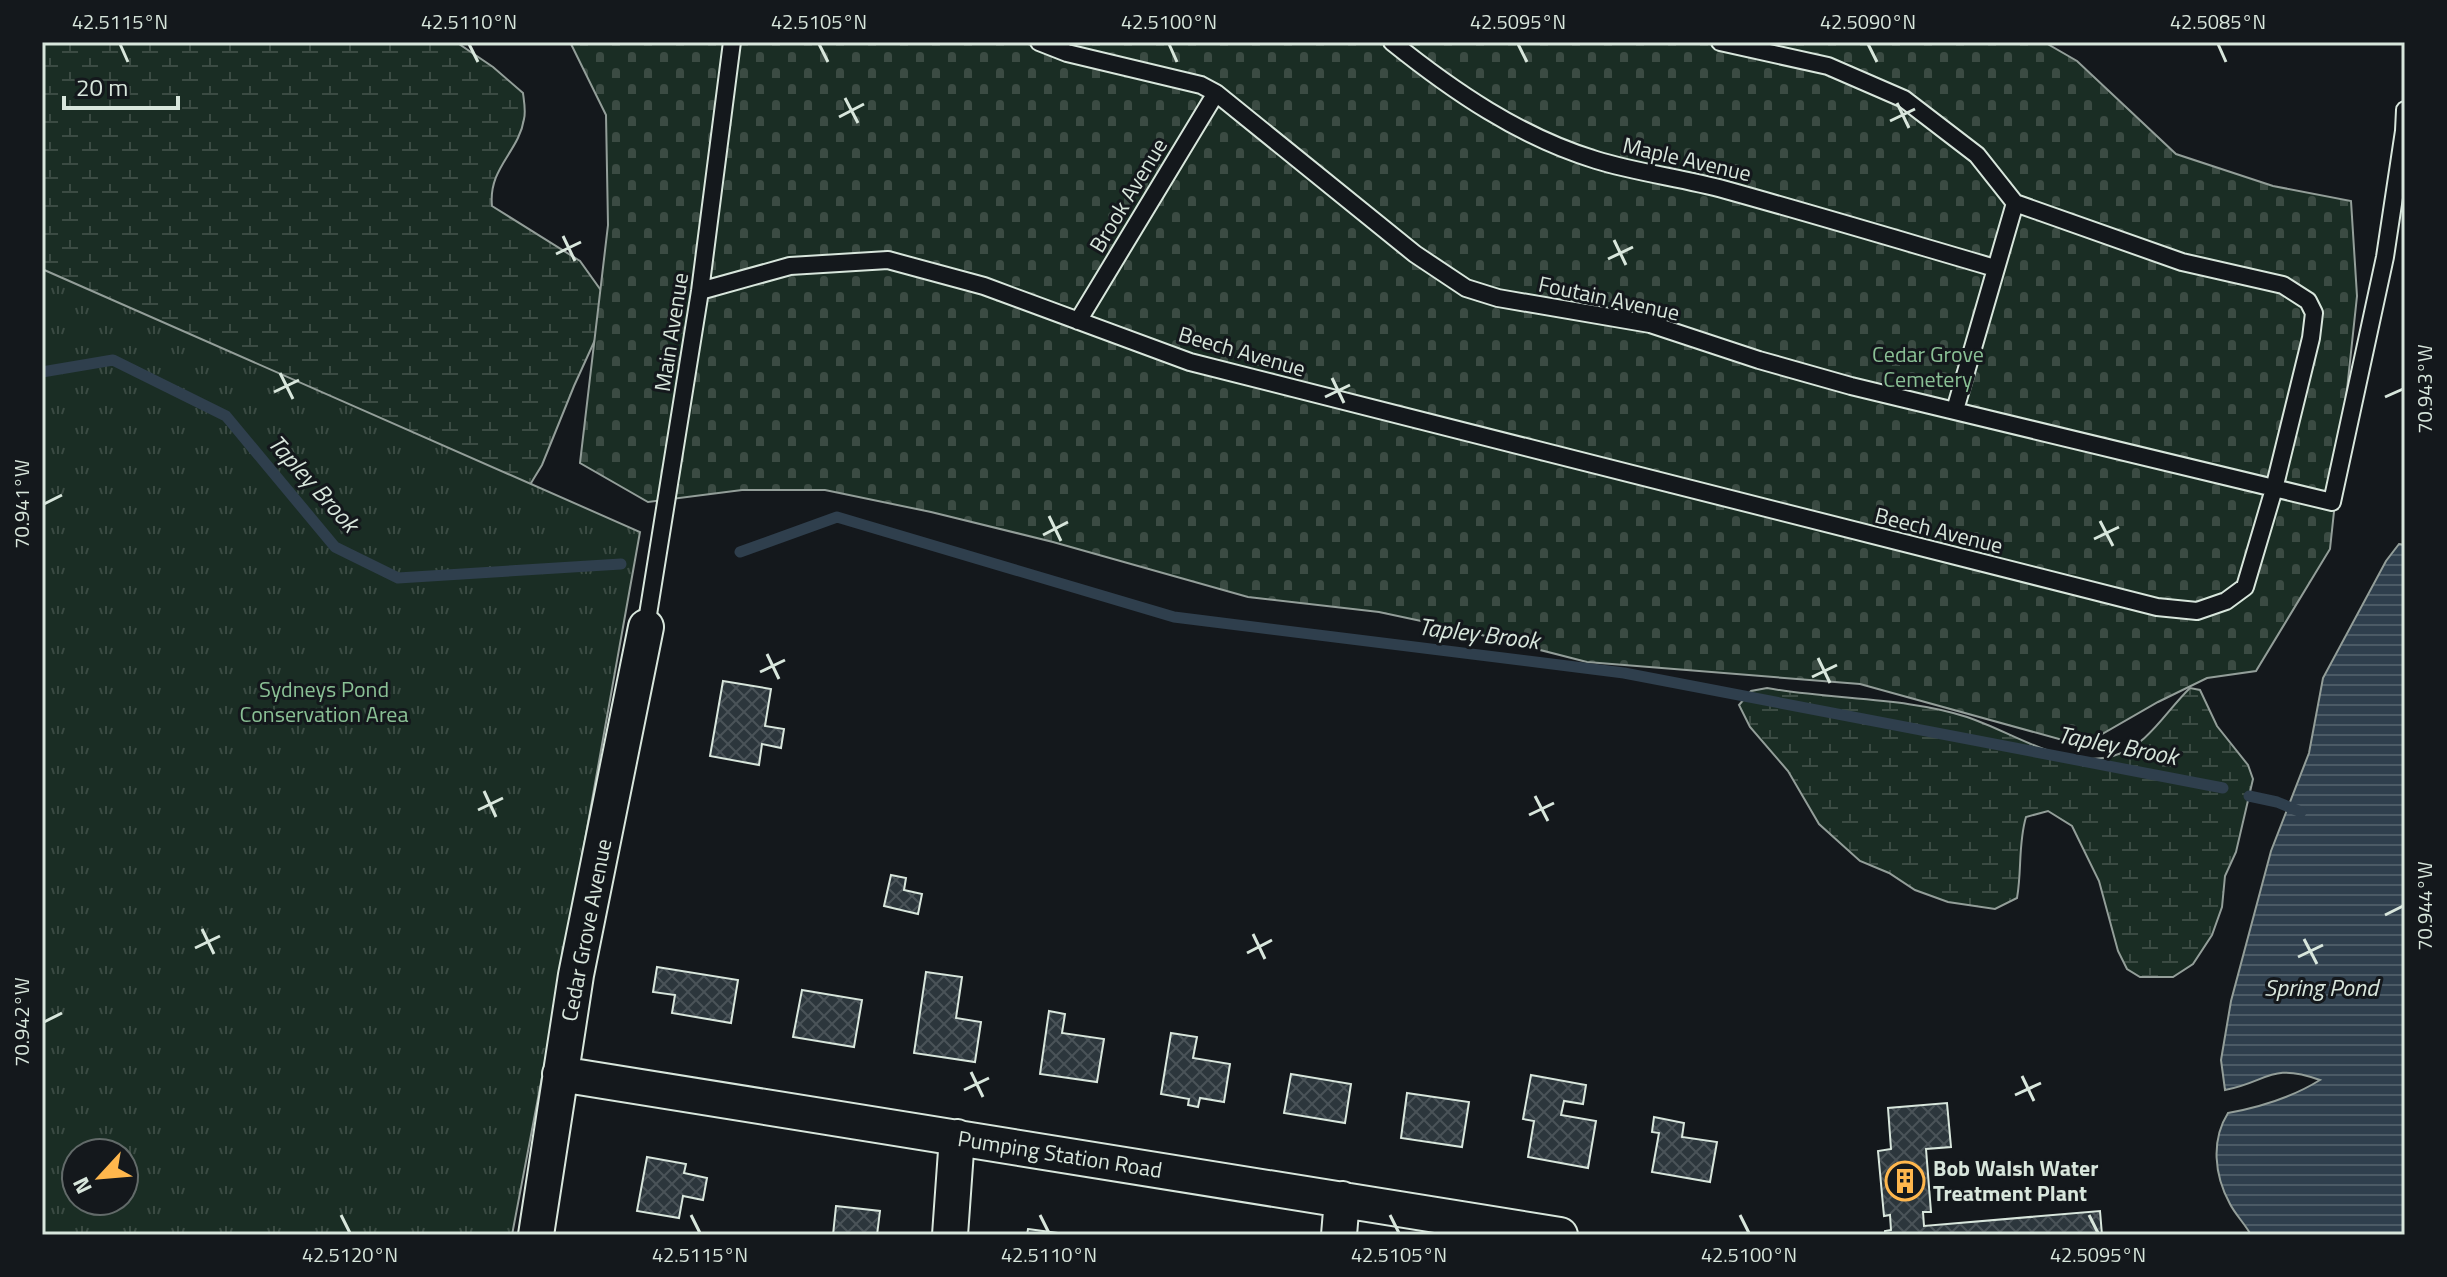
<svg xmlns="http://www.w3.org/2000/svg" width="2447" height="1277" viewBox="0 0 2447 1277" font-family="'Titillium Web',sans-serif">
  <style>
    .wetland { fill: url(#wetland-marsh); stroke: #939e99; stroke-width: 2 }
    .cemetery { fill: url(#cemetery-stones); stroke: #939e99; stroke-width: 2 }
    .park { fill: url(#park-tufts); stroke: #939e99; stroke-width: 2; fill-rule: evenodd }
    .water { fill: url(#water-rules); stroke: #939e99; stroke-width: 2 }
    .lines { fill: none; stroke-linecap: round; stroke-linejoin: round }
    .stream { stroke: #2f3f4d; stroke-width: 11 }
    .building { fill: url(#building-cross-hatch); stroke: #d8e6dc; stroke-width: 2 }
    .lane-casing { stroke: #d8e6dc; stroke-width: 20 }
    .street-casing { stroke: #d8e6dc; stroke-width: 38 }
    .lane { stroke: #14181c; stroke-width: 16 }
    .street { stroke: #14181c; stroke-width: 34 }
    .ticks { fill: none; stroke: #d8e6dc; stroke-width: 3 }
    .labels { text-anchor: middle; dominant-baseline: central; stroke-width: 6; stroke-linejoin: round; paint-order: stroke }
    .street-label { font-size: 22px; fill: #d8e6dc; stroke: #14181c }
    .park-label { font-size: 22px; fill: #8ac095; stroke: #14181c }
    .poi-label { font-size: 22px; font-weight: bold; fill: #d8e6dc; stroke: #14181c; text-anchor: start }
    .water-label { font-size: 24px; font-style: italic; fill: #d8e6dc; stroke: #14181c }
    .neatline { fill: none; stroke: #d8e6dc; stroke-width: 3 }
    .ticks-label { font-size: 20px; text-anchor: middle; fill: #d8e6dc }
  </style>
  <defs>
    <pattern id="wetland-marsh" width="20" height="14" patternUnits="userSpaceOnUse" patternTransform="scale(2)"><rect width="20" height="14" fill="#1a2d24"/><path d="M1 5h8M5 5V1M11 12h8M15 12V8" fill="none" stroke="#3b4b43"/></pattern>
    <pattern id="cemetery-stones" width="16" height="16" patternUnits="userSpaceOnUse" patternTransform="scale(2)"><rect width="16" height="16" fill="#1a2d24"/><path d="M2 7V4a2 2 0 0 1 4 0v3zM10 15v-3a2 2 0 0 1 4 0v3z" fill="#3b4b43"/></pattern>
    <pattern id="park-tufts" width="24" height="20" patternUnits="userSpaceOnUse" patternTransform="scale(2)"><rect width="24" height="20" fill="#1a2d24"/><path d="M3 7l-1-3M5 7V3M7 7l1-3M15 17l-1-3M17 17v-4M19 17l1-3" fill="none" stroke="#3b4b43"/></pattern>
    <pattern id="water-rules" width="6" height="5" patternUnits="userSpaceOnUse" patternTransform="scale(2)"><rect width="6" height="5" fill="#2f3f4d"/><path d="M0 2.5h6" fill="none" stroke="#4c5b66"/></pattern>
    <pattern id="building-cross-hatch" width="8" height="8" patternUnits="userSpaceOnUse" patternTransform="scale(2)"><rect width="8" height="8" fill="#2c363c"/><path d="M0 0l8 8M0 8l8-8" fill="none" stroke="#4a5358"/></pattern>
  </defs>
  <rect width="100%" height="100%" fill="#14181c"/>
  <path class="wetland" d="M42 42H456L493 67 523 93C524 101 526 111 524 119 519 152 488 168 492 206L580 261 605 296 600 329 574 386 542 465 531 483 537 501 42 1175Z
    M1767 688C1831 700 1907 697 1967 717 2013 732 2064 770 2113 756 2148 746 2165 712 2190 688L2200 690 2217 726 2248 765 2253 779 2236 852 2225 876 2222 907 2212 935 2193 964 2173 977H2140L2127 969 2118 951 2099 881 2072 826 2048 811 2026 817C2018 844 2022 870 2017 898L1995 909 1948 902 1915 890 1889 873 1860 861 1819 824 1788 771 1750 727 1739 705 1751 691Z"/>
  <path class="cemetery" d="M570 42H2044L2077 61 2176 154 2273 186 2351 201 2357 296 2330 549 2256 671 2207 678 2158 702 2090 741 2059 739 1860 684 1587 662 1454 628 1379 612 1248 597 1053 542 931 512 825 490H742L648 502 580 463 608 225 606 115Z"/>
  <path class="park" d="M42 269 640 532 551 1030 512 1235H42ZM76 1153H124V1201H76Z"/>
  <path class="water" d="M2399 544 2405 545V1235H2251C2245 1224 2235 1214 2230 1204 2214 1175 2211 1140 2228 1113 2261 1107 2291 1098 2320 1080 2270 1062 2268 1082 2225 1090L2221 1060 2231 1001 2271 851 2309 753 2323 678 2386 561Z"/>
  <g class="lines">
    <path class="stream" d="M42 372 113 360 226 416 335 547 398 578 621 564
      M740 552 837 517 1174 617 1624 673 2223 788
      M2249 796 2277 802 2301 812"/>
  </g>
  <path class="building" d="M723 681 771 689 765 726 784 729 781 748 762 744 759 765 710 756Z
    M891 875 906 878 904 890 922 894 918 914 884 906Z
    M657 967 738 980 731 1023 672 1013 675 995 653 992Z
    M926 972 962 977 956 1018 981 1022 975 1062 914 1053Z
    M802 990 862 1000 854 1047 793 1037Z
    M1049 1011 1065 1014 1062 1033 1104 1039 1097 1082 1040 1074Z
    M1171 1033 1197 1037 1193 1058 1230 1064 1224 1102 1200 1098 1198 1107 1188 1105 1189 1099 1161 1094Z
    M1291 1074 1351 1084 1345 1123 1284 1113Z
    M1531 1075 1586 1085 1583 1104 1564 1101 1561 1115 1596 1121 1588 1168 1528 1157 1534 1121 1523 1119Z
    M1407 1093 1469 1102 1462 1147 1401 1138Z
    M1947 1103 1951 1147 1926 1149 1931 1212H1923L1924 1226 2100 1211 2102 1235H1885V1231L1891 1230 1890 1215 1884 1216 1878 1151 1891 1149 1888 1108Z
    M1654 1117 1684 1123 1682 1137 1717 1142 1710 1182 1652 1172 1659 1133 1652 1132Z
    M647 1157 686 1164 684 1173 707 1178 703 1200 683 1196 679 1218 637 1211Z
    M836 1206 880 1211 877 1235H833Z
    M1028 1229 1073 1235H1027Z"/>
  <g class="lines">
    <g class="lane-casing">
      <path id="lane" d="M1039 42 1067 53 1201 85 1216 93 1415 254 1466 288 1498 298 1650 324 1759 360 1851 386 2332 502 2385 257 2404 131 2405 110
        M1392 42C1453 91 1520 137 1596 160 1638 173 1683 178 1726 190 1816 215 1906 242 1995 268
        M700 291 790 266 888 260 984 286 1190 362 2157 607 2197 611 2226 601 2245 587 2274 489 2311 338 2314 313 2308 301 2283 285 2182 262 2015 203 1977 155 1904 99 1828 66 1720 42
        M1078 321 1216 93
        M1955 410 2015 203
        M646 627 700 291 732 42"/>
    </g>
    <g class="street-casing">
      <path id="street" d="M560 1074 1560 1235
        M536 1235 576 975 646 627
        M950 1235 957 1137
        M1339 1235 1342 1199"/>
    </g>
    <use href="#lane" class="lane"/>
    <use href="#street" class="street"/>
  </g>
  <path class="ticks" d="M120 44 128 62M469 44 478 62M819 44 828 62M1169 44 1177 62M1518 44 1527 62M1868 44 1877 62M2218 44 2226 62M845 98 858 123M1897 103 1909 128M839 117 864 104M1890 121 1915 109M563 236 575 261M1614 240 1626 265M556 254 581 242M1608 259 1633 247M280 373 293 399M1332 378 1344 403M274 392 299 380M1325 397 1350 385M2385 397 2403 389M44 504 62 495M1049 516 1061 541M2100 521 2113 546M1043 535 1068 522M2094 539 2119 527M767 654 779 679M1818 658 1830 683M760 672 785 660M1812 677 1837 665M484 791 496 817M1535 796 1548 821M478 810 503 798M1529 815 1554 803M2385 915 2403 906M202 929 214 954M1253 934 1265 959M2304 939 2317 964M195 948 220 936M1247 953 1272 940M2298 957 2323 945M44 1022 62 1013M971 1072 983 1097M2022 1076 2034 1101M964 1090 989 1078M2015 1095 2041 1083M341 1215 350 1233M691 1215 700 1233M1040 1215 1049 1233M1390 1215 1399 1233M1740 1215 1749 1233M2089 1215 2098 1233"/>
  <defs>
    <g id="building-ring" transform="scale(2)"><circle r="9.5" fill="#14181c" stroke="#ffb74d" stroke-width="1.5"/><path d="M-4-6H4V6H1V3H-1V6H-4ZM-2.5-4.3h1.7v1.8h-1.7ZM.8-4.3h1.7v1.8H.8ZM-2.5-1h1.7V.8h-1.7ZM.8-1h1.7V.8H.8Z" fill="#ffb74d"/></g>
  </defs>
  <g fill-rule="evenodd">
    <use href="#building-ring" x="1905" y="1181"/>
  </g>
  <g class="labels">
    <g class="street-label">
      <text transform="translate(1687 159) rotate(13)">Maple Avenue</text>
      <text transform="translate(1128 195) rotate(-59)">Brook Avenue</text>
      <text transform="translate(1609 298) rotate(12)">Foutain Avenue</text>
      <text transform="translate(671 332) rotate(-81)">Main Avenue</text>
      <text transform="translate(1242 351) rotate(16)">Beech Avenue</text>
      <text transform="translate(1939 530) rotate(14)">Beech Avenue</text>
      <text transform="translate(586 930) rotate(-79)">Cedar Grove Avenue</text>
      <text transform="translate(1060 1154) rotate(9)">Pumping Station Road</text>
    </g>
    <g class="park-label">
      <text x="1928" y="354">Cedar Grove<tspan x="1928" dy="25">Cemetery</tspan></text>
      <text x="324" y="689">Sydneys Pond<tspan x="324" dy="25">Conservation Area</tspan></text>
    </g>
    <g class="poi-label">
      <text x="1933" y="1168">Bob Walsh Water<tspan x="1933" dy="25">Treatment Plant</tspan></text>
    </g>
    <g class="water-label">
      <text transform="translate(314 483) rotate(48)">Tapley Brook</text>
      <text transform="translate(1479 633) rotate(7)">Tapley Brook</text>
      <text transform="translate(2118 745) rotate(11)">Tapley Brook</text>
      <text x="2321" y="987">Spring Pond</text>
    </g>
  </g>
  <rect width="2447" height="1277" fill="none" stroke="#14181c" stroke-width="88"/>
  <g transform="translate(100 1177) rotate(244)"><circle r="38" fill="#14181c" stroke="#626a69" stroke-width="2"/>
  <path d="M0-6L14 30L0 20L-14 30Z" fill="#ffb74d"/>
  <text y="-12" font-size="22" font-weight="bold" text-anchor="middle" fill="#d8e6dc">N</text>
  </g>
  <path d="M64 96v12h114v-12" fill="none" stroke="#d8e6dc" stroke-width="4"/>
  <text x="76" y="96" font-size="24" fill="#d8e6dc" stroke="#14181c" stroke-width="6" paint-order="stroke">20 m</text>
  <rect x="44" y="44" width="2359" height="1189" class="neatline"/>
  <g class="ticks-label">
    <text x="120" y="29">42.5115°N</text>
    <text x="469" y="29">42.5110°N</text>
    <text x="819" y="29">42.5105°N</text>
    <text x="1169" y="29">42.5100°N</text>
    <text x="1518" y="29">42.5095°N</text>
    <text x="1868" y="29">42.5090°N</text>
    <text x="2218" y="29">42.5085°N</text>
    <text transform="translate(2425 389) rotate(-90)" y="7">70.943°W</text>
    <text transform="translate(22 504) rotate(-90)" y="7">70.941°W</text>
    <text transform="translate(2425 906) rotate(-90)" y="7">70.944°W</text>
    <text transform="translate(22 1022) rotate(-90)" y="7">70.942°W</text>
    <text x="350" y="1262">42.5120°N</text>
    <text x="700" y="1262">42.5115°N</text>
    <text x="1049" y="1262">42.5110°N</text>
    <text x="1399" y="1262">42.5105°N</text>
    <text x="1749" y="1262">42.5100°N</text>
    <text x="2098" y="1262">42.5095°N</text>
  </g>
</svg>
